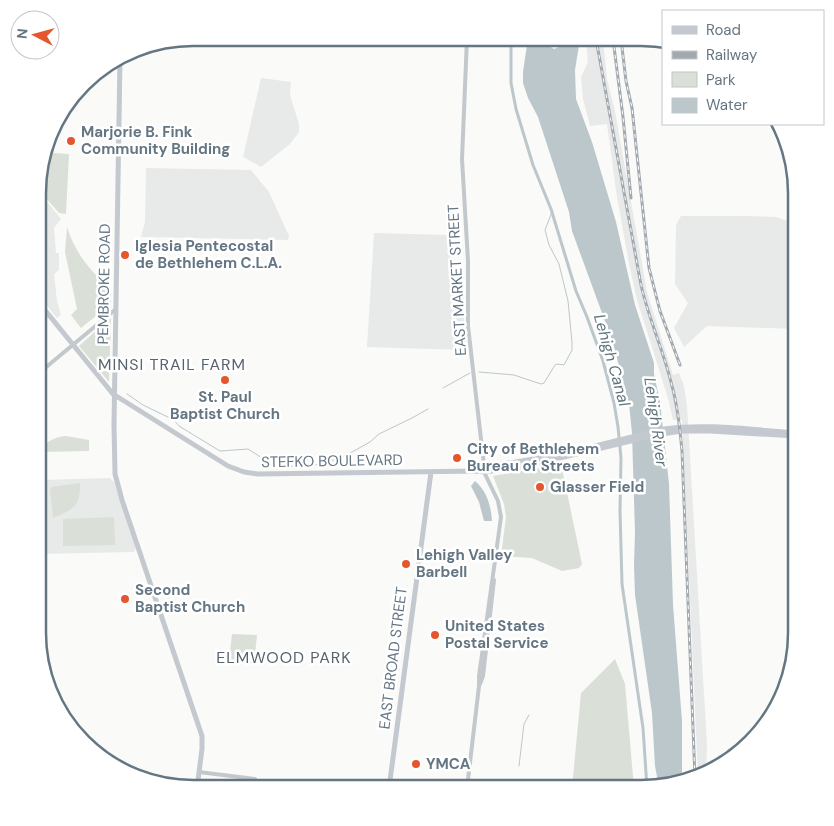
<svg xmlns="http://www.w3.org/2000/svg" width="834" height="826" viewBox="0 0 834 826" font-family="'DM Sans',sans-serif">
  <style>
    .built { fill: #e8e9e9 }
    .green { fill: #dadfd7 }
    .water { fill: #bbc7cb }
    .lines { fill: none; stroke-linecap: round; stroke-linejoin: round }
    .stream { stroke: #bbc7cb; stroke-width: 1 }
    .canal { stroke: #bbc7cb; stroke-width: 3 }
    .tertiary { stroke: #c3c8cc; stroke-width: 4 }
    .primary { stroke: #c3c9ce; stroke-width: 5 }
    .rail-casing { stroke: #a2aab0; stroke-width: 3 }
    .rail { stroke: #fff; stroke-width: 1; stroke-dasharray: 4; stroke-linecap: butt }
    .poi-dot { fill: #e4572e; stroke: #fff; stroke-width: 2 }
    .labels { text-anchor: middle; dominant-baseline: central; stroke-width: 5; stroke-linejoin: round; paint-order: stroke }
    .poi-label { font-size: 15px; font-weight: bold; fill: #657683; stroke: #fff; text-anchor: start }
    .street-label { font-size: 15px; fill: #657683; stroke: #fff }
    .water-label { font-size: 16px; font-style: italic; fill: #60757c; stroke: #fff }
    .neighbourhood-label { font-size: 16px; letter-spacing: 1px; fill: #57646e; stroke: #fff }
    .rim { fill: none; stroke: #657683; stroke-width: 2.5 }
  </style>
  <rect width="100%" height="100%" fill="#fafaf8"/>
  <path class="built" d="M586 39H603L607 79 615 111 647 292 673 375 679 373 684 386 687 405 707 745 706 772 698 777 682 420H673L668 398 637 300 629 264 616 191 607 124 590 126 583 99 581 77 588 62Z
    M261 78 291 82 290 95 299 124V132L290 144 261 167 243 157Z
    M787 144H788L796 183V207L790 203 786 168Z
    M146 168 251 170 269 192 289 236 288 240 141 237 145 222Z
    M40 193 61 219 54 228 56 253H59V270L54 274 57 301 61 315 57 318 40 297Z
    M681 216H745L776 217 796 224V329L707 326 684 347 674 328 688 303 675 284 676 225Z
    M374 233 449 235 453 278 460 298H464V347L462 350 367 347Z
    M110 478 114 482 136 548 134 552 38 554 39 480Z"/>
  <path class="green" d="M55 125 54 153 69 154 66 214 59 213 40 191V163Z
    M67 227C76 255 90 270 111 290V304L81 328 71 315 77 309 65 252Z
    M111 317 109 382 79 346Z
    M66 436 89 440V451L39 452V449C47 442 54 437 66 436Z
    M561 464 582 564 579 568 562 571 532 558 501 556 506 517 504 504 493 476Z
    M80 483C80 507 74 509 53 518L50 489 51 487Z
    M114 517 115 545 63 546V519Z
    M232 634 257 635 254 664 229 661Z
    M615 659 625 684 634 788H572L581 693Z"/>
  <path class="water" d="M528 38H548L546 44 554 49 559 47 561 39H580L575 70 576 99 592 142 616 222 635 305 654 363V374L660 402 669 484 673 605 682 721V782L659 787 655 766 652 713 635 595 634 565 635 532 632 433 629 404 613 343 572 231 569 212 538 117 528 98 523 83V72Z
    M475 481C487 491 491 506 492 521H484L479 502 471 486Z"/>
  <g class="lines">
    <path class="stream" d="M479 372 514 375 541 384 544 383 555 365 557 364 564 365 572 350V342L568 301 559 264 549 245 545 230 552 212
      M443 388 470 373
      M127 394 143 405 174 420 179 426 220 451 248 449 276 467 315 465 341 458 370 442 379 434 412 418 428 409
      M519 766 524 724 529 715"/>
    <path class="canal" d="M511 38V83L516 109 533 165 551 209 576 291 587 317 603 361 614 403 618 427 621 458 620 511 622 584 643 728 647 788"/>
    <path class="tertiary" d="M39 373 116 309
      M480 684 483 676 494 580
      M199 772 255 779 254 788
      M467 788 479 686V676L501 517 498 501 485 474 468 326V261L462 159 467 38"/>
    <path class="primary" d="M120 59 114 425 115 474 122 500 202 736V749L197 788
      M40 304 113 394 228 466 244 472 258 474 478 471 485 472 526 466 656 435 681 431H710L796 436
      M479 471 485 467 563 454 664 429C708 423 752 430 796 433
      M389 788 431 472"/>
    <g class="rail-casing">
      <path id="rail" d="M596 39 641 285C649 320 664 352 672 386 678 407 680 429 682 451L695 778
        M613 39 623 117 631 198
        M621 39 626 81 632 108 649 268 660 311 680 365"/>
    </g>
    <use href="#rail" class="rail"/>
  </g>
  <g class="poi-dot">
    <circle cx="71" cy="141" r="5"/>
    <circle cx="125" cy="255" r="5"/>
    <circle cx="225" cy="380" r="5"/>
    <circle cx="457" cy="458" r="5"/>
    <circle cx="540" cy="487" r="5"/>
    <circle cx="406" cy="564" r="5"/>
    <circle cx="125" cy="599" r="5"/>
    <circle cx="435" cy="635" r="5"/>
    <circle cx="416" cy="764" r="5"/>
  </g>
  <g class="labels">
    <g class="poi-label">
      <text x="81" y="132">Marjorie B. Fink<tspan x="81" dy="17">Community Building</tspan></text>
      <text x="135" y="246">Iglesia Pentecostal<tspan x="135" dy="17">de Bethlehem C.L.A.</tspan></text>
      <text x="225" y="397" text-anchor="middle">St. Paul<tspan x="225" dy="17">Baptist Church</tspan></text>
      <text x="467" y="449">City of Bethlehem<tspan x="467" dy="17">Bureau of Streets</tspan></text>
      <text x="550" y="487">Glasser Field</text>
      <text x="416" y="555">Lehigh Valley<tspan x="416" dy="17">Barbell</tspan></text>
      <text x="135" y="590">Second<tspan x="135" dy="17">Baptist Church</tspan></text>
      <text x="445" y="626">United States<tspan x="445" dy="17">Postal Service</tspan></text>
      <text x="426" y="764">YMCA</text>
    </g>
    <g class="street-label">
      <text transform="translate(457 280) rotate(-93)">EAST MARKET STREET</text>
      <text transform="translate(104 284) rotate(-89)">PEMBROKE ROAD</text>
      <text transform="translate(332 461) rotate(-1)">STEFKO BOULEVARD</text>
      <text transform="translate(393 658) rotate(-83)">EAST BROAD STREET</text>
    </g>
    <g class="water-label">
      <text transform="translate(612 360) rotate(74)">Lehigh Canal</text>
      <text transform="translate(656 422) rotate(82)">Lehigh River</text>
    </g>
    <g class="neighbourhood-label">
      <text x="172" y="364">MINSI TRAIL FARM</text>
      <text x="284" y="657">ELMWOOD PARK</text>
    </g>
  </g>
  <path d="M0 0H834V826H0ZM193 46H641A147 147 0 0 1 788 193V633A147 147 0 0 1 641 780H193A147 147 0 0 1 46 633V193A147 147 0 0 1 193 46Z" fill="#fff" fill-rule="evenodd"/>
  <path class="rim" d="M193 46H641A147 147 0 0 1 788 193V633A147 147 0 0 1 641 780H193A147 147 0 0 1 46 633V193A147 147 0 0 1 193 46Z"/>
  <rect x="662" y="10" width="162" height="115" fill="#ffffff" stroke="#c1c8cd"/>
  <rect x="672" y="26" width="25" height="8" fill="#c3c9ce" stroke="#c1c8cd"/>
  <text x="706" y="35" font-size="15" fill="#657683">Road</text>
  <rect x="672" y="51" width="25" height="8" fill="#a2aab0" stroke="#c1c8cd"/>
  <text x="706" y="60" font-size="15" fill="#657683">Railway</text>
  <rect x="672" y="72" width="25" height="15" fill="#dadfd7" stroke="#c1c8cd"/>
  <text x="706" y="85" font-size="15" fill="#657683">Park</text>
  <rect x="672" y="98" width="25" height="15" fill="#bbc7cb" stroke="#c1c8cd"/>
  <text x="706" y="110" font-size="15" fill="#657683">Water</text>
  <g transform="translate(35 35) rotate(276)"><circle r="24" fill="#ffffff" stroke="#c1c8cd"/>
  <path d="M0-4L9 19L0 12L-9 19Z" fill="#e4572e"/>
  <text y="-8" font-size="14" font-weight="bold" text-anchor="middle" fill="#657683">N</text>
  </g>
</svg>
